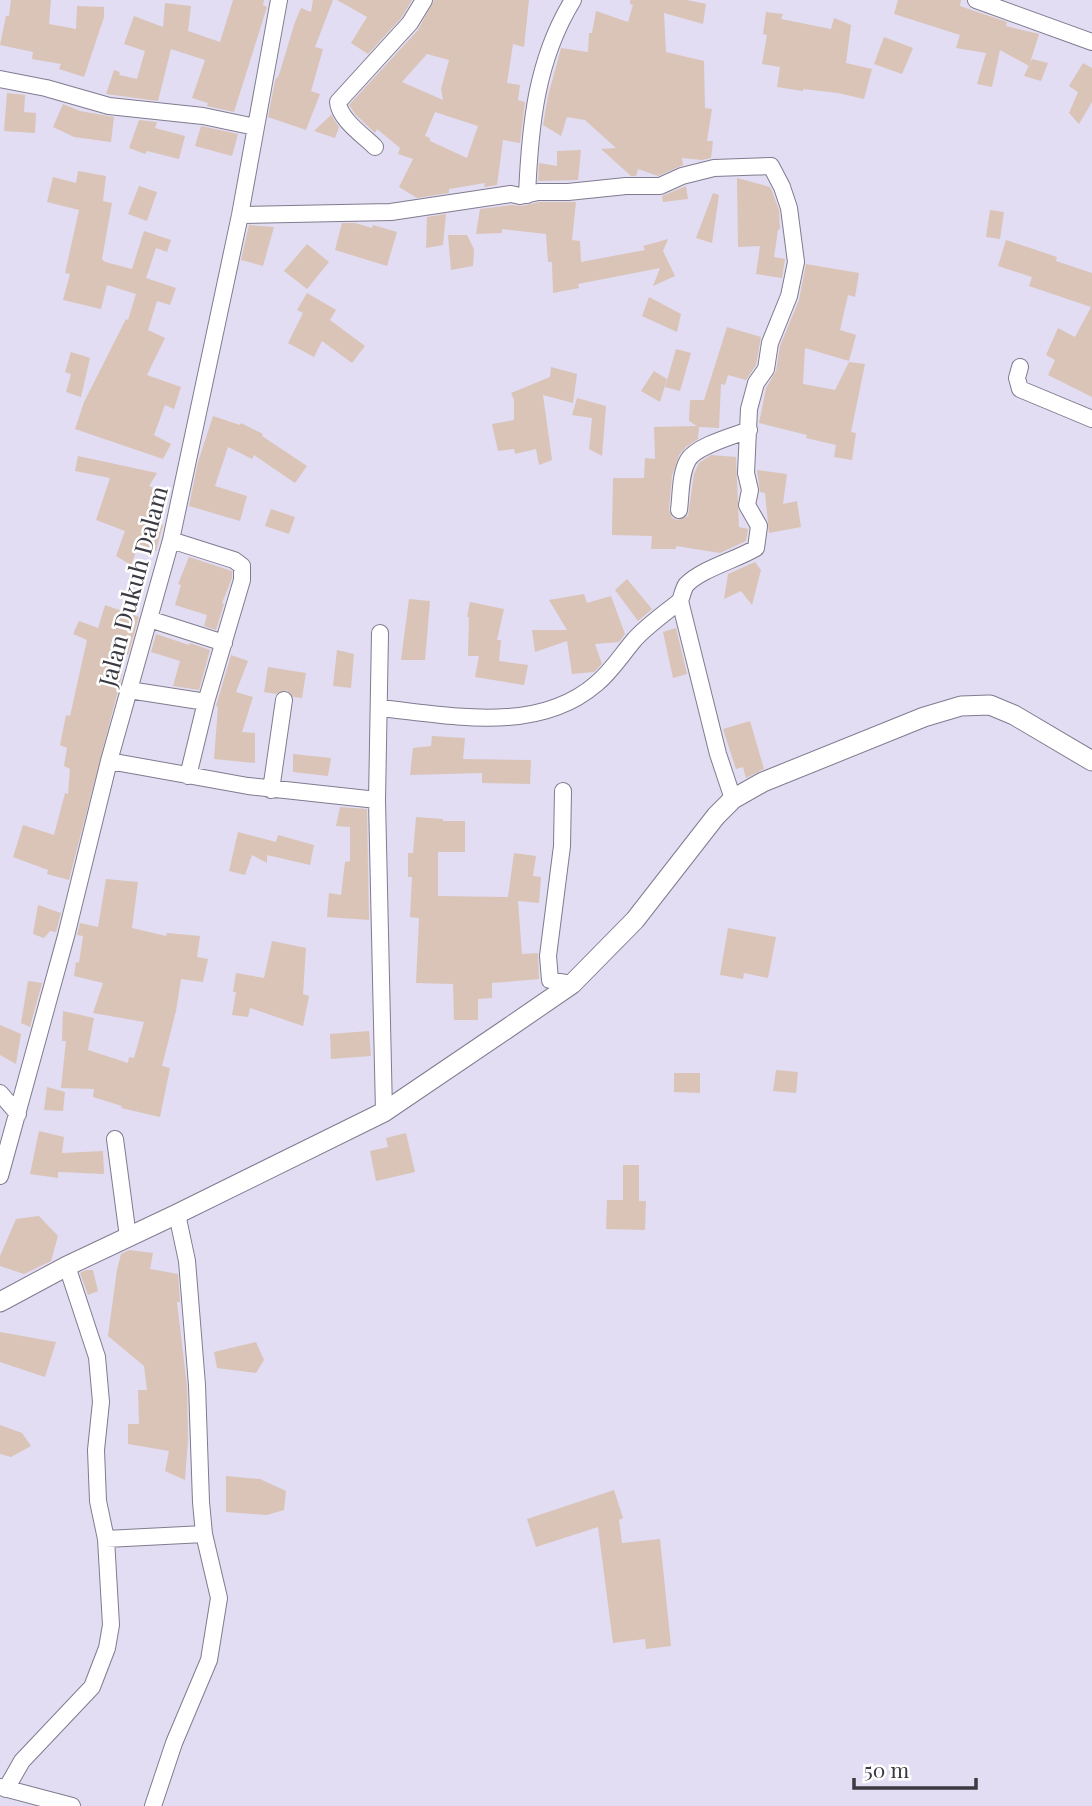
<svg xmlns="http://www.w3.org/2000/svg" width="1092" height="1806" viewBox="0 0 1092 1806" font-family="'Playfair Display',serif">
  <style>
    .building { fill: #d9c4b7; fill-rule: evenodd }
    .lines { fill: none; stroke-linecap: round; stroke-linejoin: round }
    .minor-casing { stroke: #807b8f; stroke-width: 18 }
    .tertiary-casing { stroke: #807b8f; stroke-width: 21 }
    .minor { stroke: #fff; stroke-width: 16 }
    .tertiary { stroke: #fff; stroke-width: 19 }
    .labels { text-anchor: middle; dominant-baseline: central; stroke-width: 5; stroke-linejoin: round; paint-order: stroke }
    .street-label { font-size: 24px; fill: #3b3942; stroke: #fff }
  </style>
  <rect width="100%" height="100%" fill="#e2ddf3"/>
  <path class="building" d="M11 0H51L49 24 76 29 77 6 104 7V17L84 77 59 69 61 64 32 59 33 52 0 45 6 16H9Z
    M233 0H264L263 5 267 7 234 112 207 106 208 103 192 98 205 60 171 49 158 101 106 94 114 70 120 72 119 75 137 79 145 51 124 44 134 16 163 27 165 3 191 6 188 31 220 42Z
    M313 0H333L315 47 323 49 311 91 320 94 306 130 268 117 275 81 277 77 278 78 295 22 301 8 311 12Z
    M337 0H412L402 17 368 54 351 43 367 17Z
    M434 0H529L524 47 513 44 507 83 520 85 518 100 525 102 520 143 503 140 497 185 484 187 485 183 449 189V193L417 198 399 187 413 159 398 154 400 148 377 129 375 133 355 114 349 105 418 30ZM427 54 449 60 441 89 443 100 402 82ZM435 112 478 126 467 158 430 141V138L425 136Z
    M630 0H687L706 4 703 24 664 13 666 52 704 61 705 108 712 109 707 141H713L711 158 702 160 682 158 683 165 658 176 638 169 636 176H631L601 149 616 148 585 120 567 117 561 136 543 125 548 96 561 48 588 52 589 33H592L596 11 628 22 633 5 630 4Z
    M898 0H961L960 6 1007 22 1006 26 1039 34 1029 66 1000 50 992 87 977 84 986 53 956 48 960 35 894 14Z
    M766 12 783 14 781 19 831 29 834 18 851 25 846 63 872 69 864 99 838 93 803 89V91L777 87 780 67 762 64 767 35 763 34Z
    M884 37 913 48 902 74 874 64Z
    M1032 59 1048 63 1041 81 1024 76Z
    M1083 63 1092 68V102L1079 124 1069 113 1078 92 1069 86Z
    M7 93 25 95 24 112 36 113 35 133 4 131Z
    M63 104 80 111 114 117 111 142 74 137 53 127Z
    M331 115 339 127 335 138 314 131Z
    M139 120 157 122 155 128 185 136 179 159 147 151 145 154 129 148Z
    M201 126 238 134 232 156 195 146Z
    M581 150 578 180 538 181 539 163 557 166V151Z
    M78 171 106 176 103 201 112 203 102 259 105 262 132 269 144 231 171 240 167 252 156 248 146 278 176 288 170 305 157 301 148 330 165 338 147 375 181 387 174 409 165 405 154 435 171 444 163 459 75 429 84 402 126 319 128 320 136 294 107 285 101 309 63 300 70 274 65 273 79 210 47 202 53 177 76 183Z
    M737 178 770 187 772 191 779 210 780 229 778 230 774 257 785 259 782 278 756 274 760 246 738 247Z
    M139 186 157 192 147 221 128 214Z
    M686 186 688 199 663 202 662 196Z
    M713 193 719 195 712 243 696 238Z
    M539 202H576L572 240 580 241 581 262 645 250 643 246 668 239 663 251 675 276 653 286 660 268 578 284 579 288 553 293 552 262H548L546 234 502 229V233L476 234 480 209 511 205 522 206Z
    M990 210 1004 212 1000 239 986 237Z
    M446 214 443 245 426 248 427 217Z
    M342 223H355L372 228 373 225 397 232 387 266 335 250Z
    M249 225 274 227 263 266 241 260Z
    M448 235H467L474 249 473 266 451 270Z
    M1006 240 1057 257 1056 261 1092 273V397L1048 375 1055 360 1046 355 1058 328 1075 337 1091 307 1029 286 1032 277 998 266Z
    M307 244 329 262 307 289 284 271Z
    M806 264 859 273 855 297 848 295 840 330 856 335 849 361 805 348 803 384 835 390 849 362 865 364 851 432 856 433 852 460 834 457 836 445 806 438 807 435 759 423 766 388 776 371 780 346 799 300Z
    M307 293 336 310 330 320 365 346 352 363 322 341 314 357 288 343 303 313 297 310Z
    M649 297 681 314 677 332 642 316Z
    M727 327 761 337 756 365 746 380 728 375 725 385 721 384 719 428 699 427 698 439 686 447 679 455 672 476 669 510 672 518 677 520 688 516 694 474 699 463 711 455 736 457 739 527 748 529 746 541 720 553 676 546V549H651L652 536 612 535 613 478H644L645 458 655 459 654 427 697 426 689 421 690 400H704Z
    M676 349 691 353 680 391 665 387Z
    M71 352 90 358 81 397 66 392 71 374 65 372Z
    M551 367 577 374 573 403 543 395 552 460 539 465 536 449 515 454 514 449 498 451 492 424 514 420V400L511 393 550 377Z
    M654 371 667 379 660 402 641 391Z
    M577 398 606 406 602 456 589 449 592 418 572 415Z
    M213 416 240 425 241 423 263 434 262 436 307 466 295 483 254 455 252 459 228 447 215 486 247 496 240 521 189 506 198 462Z
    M78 456 157 473 149 486 161 491 150 520 163 525 156 551 139 544 131 565 116 556 125 531 96 520 110 478 75 471Z
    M757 470 787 474 783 504 797 501 801 527 769 533 765 493 760 492Z
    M271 509 295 517 289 534 265 526Z
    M189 557 232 571V578L222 603 224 604 216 630 204 626 207 615 175 605 181 585 178 584Z
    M755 562 761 570 752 605 741 591 724 599 728 574Z
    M627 579 652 609 638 621 615 590Z
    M584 594 587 603 611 596 625 634 619 642 595 644 602 664 594 672 572 674 567 641 535 652 532 630H567L549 600Z
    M409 599 430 601 425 660H401Z
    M470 602 504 609 497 640H501L499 661 528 665 524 685 475 677 479 656H468L469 617H467Z
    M105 605 139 617 128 655 125 654 121 679 69 880 47 874 48 870 13 857 23 825 54 835 65 793 68 794 70 769 64 766 67 748 60 745 66 715 70 716 87 640 73 634 79 621 98 628Z
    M676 628 687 674 673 678 663 632Z
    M156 634 189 645 190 643 210 650 199 690 173 686 180 661 151 652Z
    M337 650 354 654 351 688 333 686Z
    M231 655 248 661 236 692 253 697 242 732 255 733V763L214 759 218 707 216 706Z
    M268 667 306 673 302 698 294 697 286 690 276 694 264 692Z
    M750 721 764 769 746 778 743 767 736 769 723 729Z
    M432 736 465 738 463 759 531 760 530 784 482 783V773L410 775 413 748 431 746Z
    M293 754 331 758 328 776 293 772Z
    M340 807 367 809 369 920 327 917 329 893 341 895 345 862 350 861V827L336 826Z
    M416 817 443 819V821H465V852H438V896L508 897 514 853 536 856 533 876 541 877 539 903 518 901 522 954 538 953 539 979 492 983V998L478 999V1020H454L453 984 416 983 419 918 410 917 412 877H408V853H413Z
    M238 832 276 842 278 835 314 845 310 865 267 855V863L252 855 245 875 229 871Z
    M106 879 138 882 132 928 166 936 167 933 200 936 197 957 208 959 203 982 181 979 176 1011 162 1066 170 1068 160 1117 121 1108 122 1106 93 1097 94 1089 61 1088 66 1041H62L63 1011 94 1018 88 1050 128 1063 129 1057 134 1058 144 1022 93 1013 103 983 74 976 76 962 79 963 83 936 77 935 80 923 98 927Z
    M38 905 61 913 56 932 50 931 44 938 33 934Z
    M728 928 776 937 768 978 744 973 743 979 720 975Z
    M272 941 306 948 303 994 309 996 303 1026 250 1008 248 1017 232 1015 236 992H233L236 973 264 978Z
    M28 981 42 983 30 1027 21 1023Z
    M0 1025 21 1034 16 1064 0 1055Z
    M369 1031 371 1056 331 1059 330 1034Z
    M776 1070 798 1072 796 1093 773 1091Z
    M674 1073H700V1093L674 1092Z
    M47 1087 65 1092 63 1111 44 1110Z
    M39 1131 64 1137 62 1153 103 1151 104 1174 58 1172V1178L30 1174Z
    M406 1133 415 1172 376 1181 370 1151 388 1147 386 1138Z
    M623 1165H639V1201H646L645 1230 606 1229 607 1200H623Z
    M39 1216 58 1236 51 1261 24 1274 0 1266V1256L16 1219Z
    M129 1250 153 1253 150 1269 178 1274 180 1302H177L187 1386 188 1440 185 1480 165 1471 169 1451 128 1444V1424H139L138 1390H147L144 1366 108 1336 117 1270 121 1254Z
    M86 1270H93L98 1291 88 1295 80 1273Z
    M0 1332 56 1342 45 1377 0 1362Z
    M256 1342 264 1360 256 1373 217 1368 214 1352Z
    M0 1425 22 1433 31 1446 11 1457 0 1454Z
    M226 1476 260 1479 286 1491 284 1510 267 1515 226 1512Z
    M614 1490 623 1518 619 1520 622 1543 660 1539 671 1646 646 1649 645 1639 613 1643 598 1527 536 1547 527 1519Z"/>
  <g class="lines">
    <g class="minor-casing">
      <path id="minor" d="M976 0 1092 42
        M0 79 46 88 109 106 203 116 255 127
        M375 147C364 136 339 119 338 102L410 23 424 0
        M527 195C530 126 536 60 573 0
        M240 215 391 212 511 194 520 196 538 192H568L626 186H660L682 176 714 168 771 166 782 187 789 208 796 262 789 296 770 343 766 369 756 383 749 409 746 473 750 490 747 505 759 526 756 548C736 560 701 569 686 585 683 590 682 596 680 601L718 754 733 799
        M1020 367 1017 378 1020 389 1092 419
        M679 510C681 495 680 474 688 460 696 446 733 436 749 430
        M171 540 234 560 242 566V580L206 702 188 776
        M149 619 224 643
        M380 633 377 800 384 1112
        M129 690 206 702
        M379 708C449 715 537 735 596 684 612 671 622 654 635 639 648 625 665 613 680 601
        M109 761 248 786 377 800
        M271 790 284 700
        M563 791 562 846 548 956 550 980 572 984
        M0 1093 18 1114
        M115 1139 128 1237
        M0 1176 66 936 109 761 171 540 240 215 279 0
        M106 1539 204 1534
        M0 1787 72 1806
        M6 1789 22 1761 92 1687 107 1648 111 1625 106 1539 98 1501 96 1450 101 1402 97 1357 67 1266
        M153 1806 174 1743 209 1660 219 1598 204 1534 201 1502 197 1385 187 1261 177 1214"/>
    </g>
    <g class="tertiary-casing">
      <path id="tertiary" d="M0 1302 67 1266 177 1214 384 1112 508 1028 572 984 635 920 716 816 733 799 763 782 924 717 961 706 990 705 1014 715 1092 761"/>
    </g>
    <use href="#minor" class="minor"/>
    <use href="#tertiary" class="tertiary"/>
  </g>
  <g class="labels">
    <g class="street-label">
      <text transform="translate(132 586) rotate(-75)">Jalan Dukuh Dalam</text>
    </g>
  </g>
  <path d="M854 1778v10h122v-10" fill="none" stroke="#3b3942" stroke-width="3.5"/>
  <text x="864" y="1778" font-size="21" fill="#3b3942" stroke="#ffffff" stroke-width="5" paint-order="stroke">50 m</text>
</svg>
